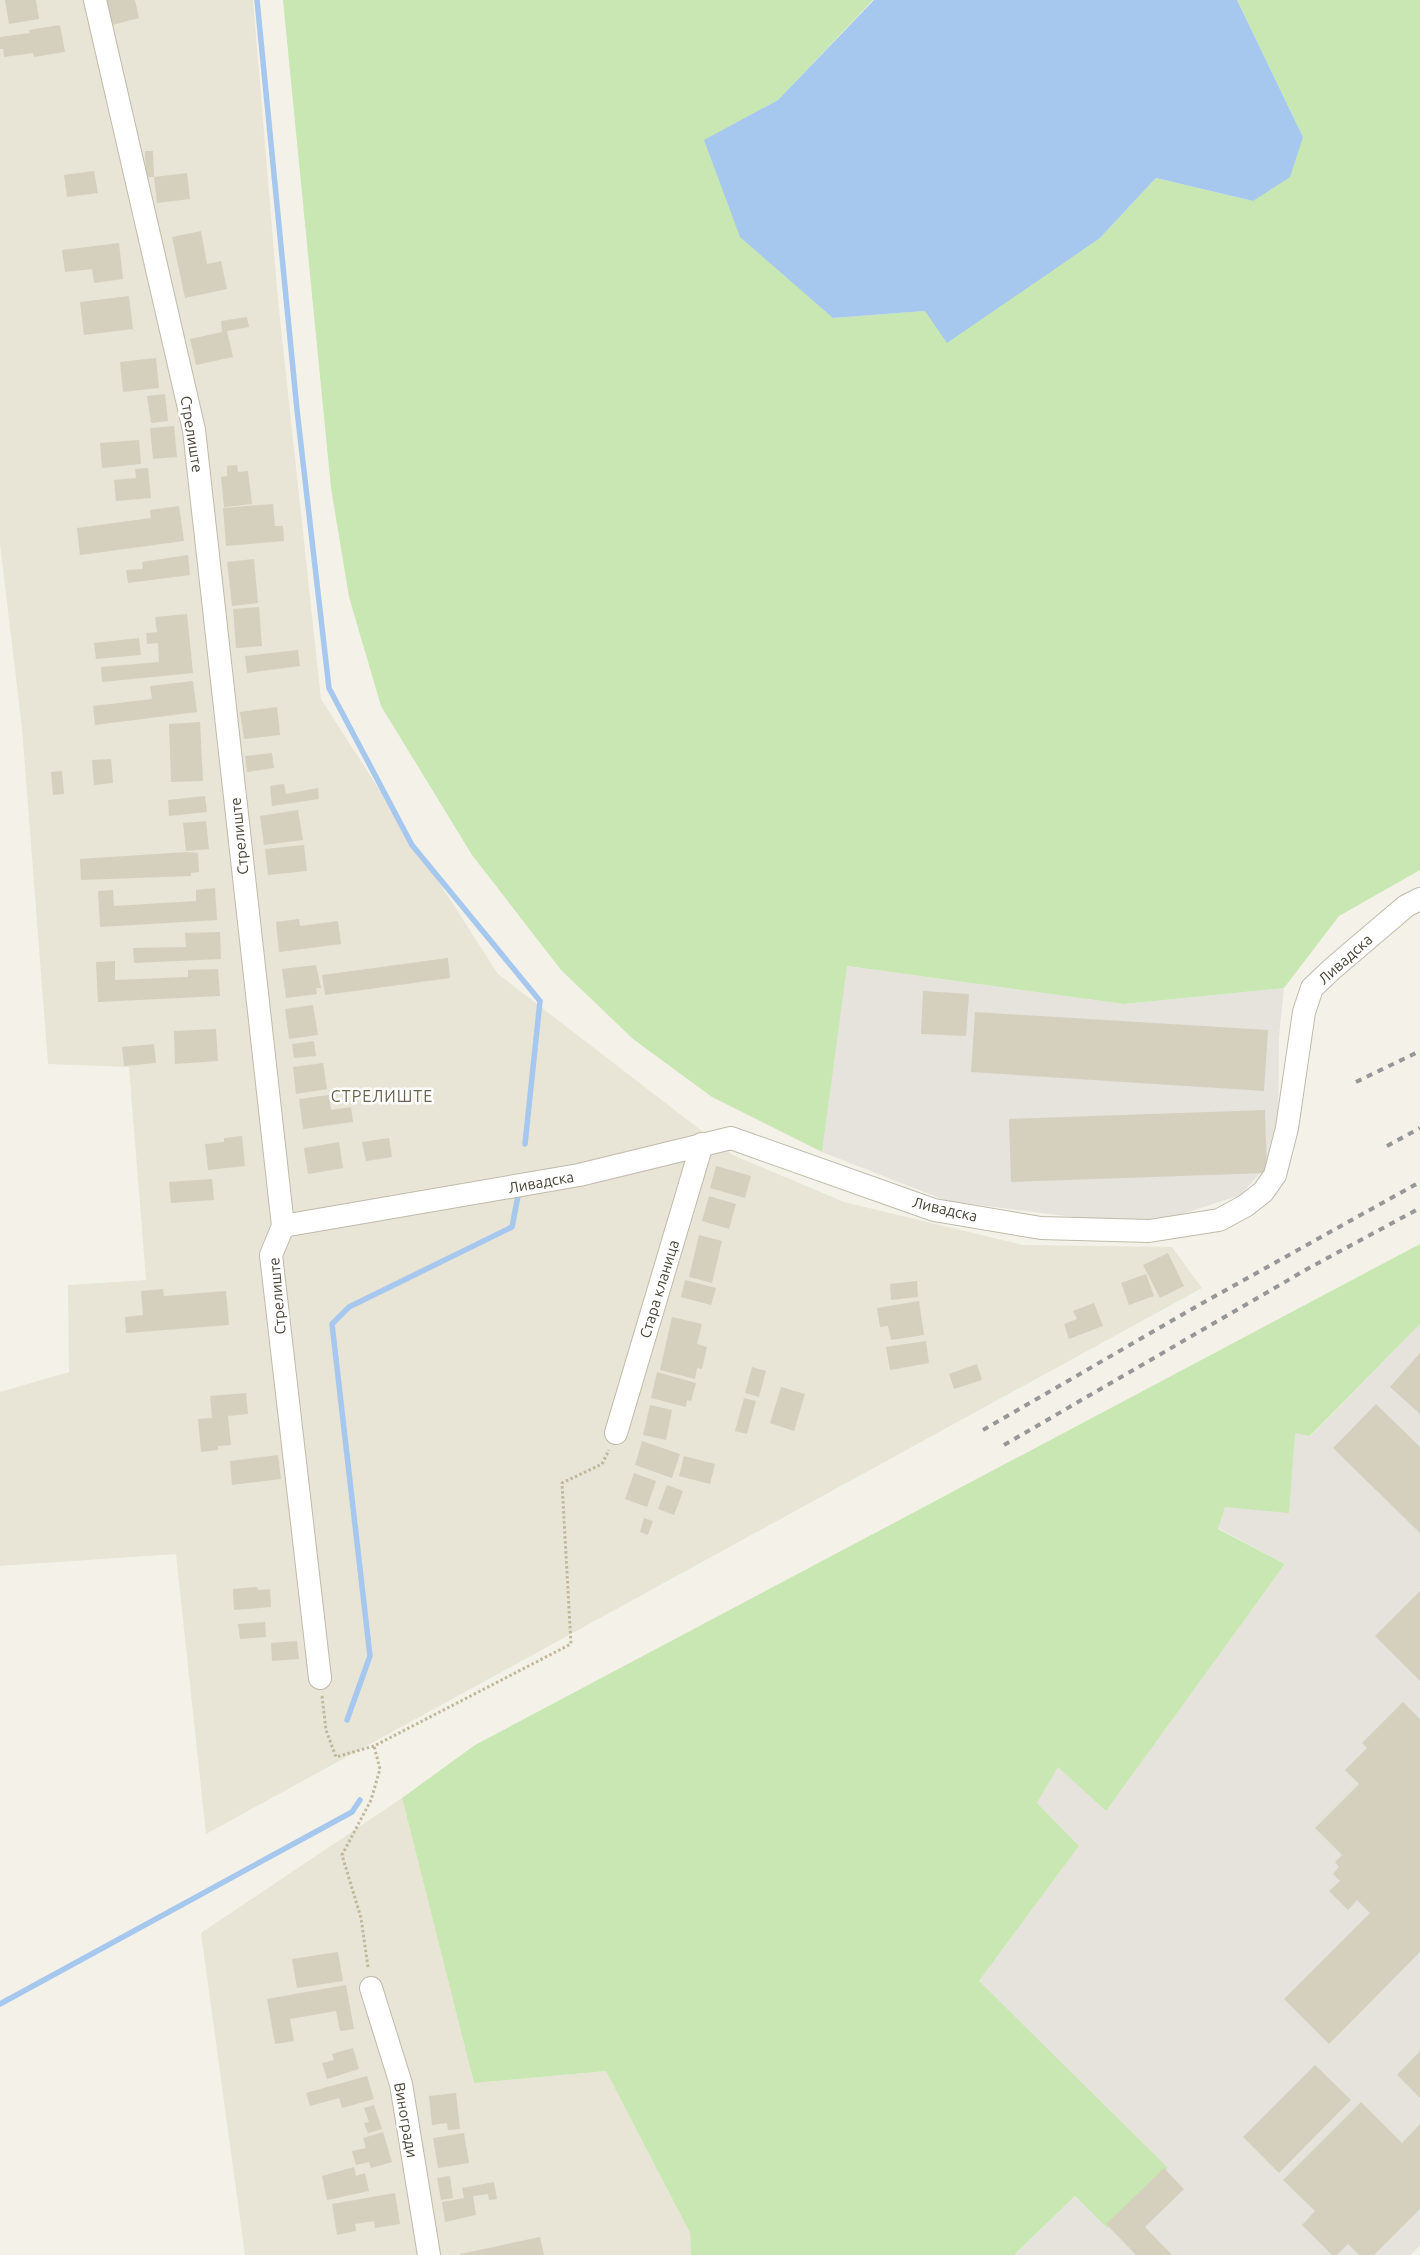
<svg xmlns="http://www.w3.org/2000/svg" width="1420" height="2255" viewBox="0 0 1420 2255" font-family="Ubuntu,sans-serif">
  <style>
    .residential { fill: #e8e4d6 }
    .industrial { fill: #e6e3dd }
    .green { fill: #c8e7b2 }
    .water { fill: #a6c8ef }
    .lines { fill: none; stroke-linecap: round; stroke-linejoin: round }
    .stream { stroke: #a6c8ef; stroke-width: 5.5 }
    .building { fill: #d5cfbe }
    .minor-casing { stroke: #bfbbab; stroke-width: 24 }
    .path { stroke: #c1b89c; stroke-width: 3; stroke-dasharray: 2.5 2.5; stroke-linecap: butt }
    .minor { stroke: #fff; stroke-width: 22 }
    .rail { stroke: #979797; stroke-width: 4; stroke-dasharray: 6 6; stroke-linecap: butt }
    .labels { text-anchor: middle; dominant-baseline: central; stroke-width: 5; stroke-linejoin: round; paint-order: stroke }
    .street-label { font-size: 15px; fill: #474337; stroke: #fff }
    .neighbourhood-label { font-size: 16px; letter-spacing: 1px; fill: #6a624e; stroke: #fff }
  </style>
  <rect width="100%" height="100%" fill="#f4f2e8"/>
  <path class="residential" d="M0 0H253L278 300 321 699 498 974 733 1155 844 1202 1023 1245 1172 1247 1202 1288 206 1834 176 1554 0 1566V1392L69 1372 68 1285 146 1280 129 1067 48 1064 22 728 0 544Z
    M402 1798 474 2083 606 2071 690 2233 691 2255H245L201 1933Z"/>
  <path class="industrial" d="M846 966 1124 1004 1284 988 1279 1037 1278 1152 1241 1195 1144 1226 947 1201 822 1152Z
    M1420 1324V2245L1411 2255H1014L1075 2196 1107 2228 979 1981 1079 1846 1037 1803 1058 1766 1106 1811 1285 1564 1218 1528 1225 1506 1295 1432 1311 1436Z"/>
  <path class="green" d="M283 0H873L778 100 705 140 833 318 925 311 1100 238 1156 178 1253 201 1303 137 1237 0H1420V870L1339 916 1284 988 1124 1004 847 966 822 1152 712 1097 633 1039 561 970 472 855 381 706 349 597 331 488Z
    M1420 1244V1324L1310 1436 1295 1433 1289 1513 1225 1507 1218 1529 1285 1564 1106 1811 1058 1767 1037 1803 1079 1846 979 1981 1168 2168 1107 2228 1075 2196 1014 2255H691L690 2233 606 2071 474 2083 402 1798 475 1745Z"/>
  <path class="water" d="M874 0H1237L1303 137 1290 177 1253 201 1156 178 1100 238 947 343 925 311 833 318 740 237 704 140 778 100Z"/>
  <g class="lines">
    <path class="stream" d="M257 0 297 410 329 688 412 845 540 1001 525 1144
      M347 1720 370 1656 332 1324 349 1307 512 1227 518 1196
      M0 2004 352 1812 360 1800"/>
  </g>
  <path class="building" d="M5 0H36L39 19 9 24Z
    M106 0H135L139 18 112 25Z
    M60 25 65 52 34 57 33 53 4 57 3 49H0V37L30 33 29 30Z
    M145 151H153L154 177 187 173 190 199 157 203 154 177H146Z
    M94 171 98 193 67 197 64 175Z
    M201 231 207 264 221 261 227 289 185 298 172 237Z
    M119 243 123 279 94 283 92 269 65 272 62 250Z
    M129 296 133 329 84 335 80 302Z
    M247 317 249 327 227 331 233 357 196 365 190 339 222 332 221 321Z
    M156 358 159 388 123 392 120 362Z
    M165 394 168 421 151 423 147 396Z
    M174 426 177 457 153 459 150 428Z
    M139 440 141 464 102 468 100 443Z
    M237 465 238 472 248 471 252 504 224 507 221 477 227 476V466Z
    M148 468 151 498 116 501 114 480 136 478 135 469Z
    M273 504 275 526H283L284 541 226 546 223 508Z
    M179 506 184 541 80 555 77 528 151 518 150 510Z
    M188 555 190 575 128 583 126 570 143 569 142 562Z
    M254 559 258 603 232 606 227 562Z
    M259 607 262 646 236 648 233 609Z
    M187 614 193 673 102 682 101 667 159 662 158 643 147 644 146 633 157 632 155 617Z
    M139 638 141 655 96 659 94 643Z
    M298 650 300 666 247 673 245 656Z
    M193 681 197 712 95 725 93 706 152 699 150 686Z
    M277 707 280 735 244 739 240 712Z
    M200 722 203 781 171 782 169 724Z
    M272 753 274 768 247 772 245 756Z
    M111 759 113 783 94 785 92 760Z
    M62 771 64 794 53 795 51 772Z
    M284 784 286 794 318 788 319 799 272 806 270 786Z
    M205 796 207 812 169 816 168 800Z
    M298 810 303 840 264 845 260 816Z
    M206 821 209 849 186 851 183 823Z
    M304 845 307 871 268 875 265 849Z
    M187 852 198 853 199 872 191 873V876L81 880 80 859Z
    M215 888 217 920 100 927 98 891 113 890 114 906 196 901V890Z
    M299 919 300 926 338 921 341 944 279 952 276 922Z
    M220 932 221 959 134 963 133 948 186 947 185 933Z
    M448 958 450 978 325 995 322 975Z
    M115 961V980L188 977V970L218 969 220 996 98 1002 96 962Z
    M316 965 321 988H316L317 994 286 998 282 969Z
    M923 991 969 994 966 1036 921 1034Z
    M313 1005 318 1035 289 1039 285 1009Z
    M975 1012 1268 1030 1264 1091 971 1072Z
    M216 1029 218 1061 175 1064 174 1031Z
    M314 1041 316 1056 294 1058 292 1044Z
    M154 1044 156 1063 124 1066 122 1047Z
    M323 1063 327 1089 296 1094 293 1067Z
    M329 1095 331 1110 351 1107 353 1122 303 1129 299 1099Z
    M1265 1110 1267 1173 1011 1182 1009 1119Z
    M242 1136 245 1166 208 1170 205 1144 224 1142V1138Z
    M389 1138 392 1157 366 1161 362 1142Z
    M339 1142 343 1168 308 1174 304 1148Z
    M716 1166 751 1176 745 1198 710 1188Z
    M212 1179 214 1200 171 1203 169 1182Z
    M709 1196 736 1204 729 1229 702 1221Z
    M699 1235 722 1241 712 1283 689 1277Z
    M1168 1253 1184 1286 1160 1298 1143 1265Z
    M1146 1274 1154 1296 1129 1305 1121 1283Z
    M685 1280 716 1288 711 1305 681 1297Z
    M917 1281 918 1297 891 1300 890 1284Z
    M163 1289 164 1296 226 1291 229 1325 126 1333 125 1317 143 1315 141 1291Z
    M919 1301 924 1335 891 1340 888 1326 880 1327 877 1308Z
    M1094 1303 1103 1326 1069 1339 1064 1324 1077 1319 1073 1311Z
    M672 1317 702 1324 697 1344 707 1347 702 1369 697 1368 695 1379 660 1370Z
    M926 1341 929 1363 890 1370 886 1347Z
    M1420 1353V1414L1390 1387Z
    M977 1364 982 1380 954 1389 949 1374Z
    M752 1367 766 1371 759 1397 745 1393Z
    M657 1372 696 1383 691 1401 687 1400 686 1407 651 1398Z
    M781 1387 805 1394 794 1431 770 1423Z
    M246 1393 248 1414 228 1416 231 1445 218 1446V1450L201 1452 198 1419 212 1418 210 1396Z
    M744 1398 756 1401 747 1434 735 1431Z
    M1376 1404 1420 1447V1533L1333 1448Z
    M650 1405 672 1410 666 1440 643 1435Z
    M642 1441 680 1454 672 1478 635 1465Z
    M278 1455 281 1479 232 1485 230 1461Z
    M684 1456 715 1464 710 1484 679 1476Z
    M634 1473 656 1481 647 1507 625 1499Z
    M667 1485 683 1491 674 1515 658 1509Z
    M644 1518 653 1521 648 1535 640 1532Z
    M257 1587 258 1590 270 1589 271 1607 234 1610 233 1589Z
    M1420 1591V1681L1375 1636Z
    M265 1622 266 1637 240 1639 238 1624Z
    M297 1641 299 1659 272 1661 271 1643Z
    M1403 1702 1420 1719V1952L1329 2044 1284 1999 1370 1913 1357 1900 1348 1910 1329 1891 1340 1881 1333 1874 1339 1867 1335 1862 1342 1855 1315 1828 1359 1784 1345 1770 1367 1748 1362 1743Z
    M338 1952 343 1981 297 1988 292 1959Z
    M346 1985 354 2029 340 2031 336 2011 290 2019 294 2041 275 2044 267 1999Z
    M353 2048 359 2069 327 2079 322 2063 334 2060 332 2054Z
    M1420 2051V2098L1397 2075Z
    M1315 2065 1351 2100 1279 2173 1243 2137Z
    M367 2076 374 2099 342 2108 339 2098 310 2106 306 2093Z
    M456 2093 460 2129 448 2130 447 2123 432 2125 429 2096Z
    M1361 2102 1402 2143 1420 2124V2209L1374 2255H1359L1348 2244 1337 2255H1332L1302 2225 1315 2211 1283 2180Z
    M374 2105 382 2129 368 2133 364 2123 369 2122 364 2108Z
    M383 2132 392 2162 371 2168 369 2162 356 2165 352 2151 366 2148 363 2138Z
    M464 2133 469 2163 438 2168 433 2138Z
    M354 2167 356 2176 365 2173 369 2191 327 2200 322 2176Z
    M1164 2168 1184 2189 1145 2227 1172 2255H1136L1106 2224Z
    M450 2176 453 2198 441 2200 437 2178Z
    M494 2182 497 2199 489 2200 488 2194 473 2196 476 2215 445 2222 442 2202 464 2198 462 2188Z
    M395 2193 400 2224 375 2228 374 2221 355 2224 356 2231 337 2235 332 2204Z
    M540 2237 544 2255H461L460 2254Z"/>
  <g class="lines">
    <g class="minor-casing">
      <path id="minor" d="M95 0 194 430 283 1226 271 1255 320 1678
        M283 1226 579 1175 731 1138 934 1210 1041 1228 1149 1231 1219 1220 1245 1206 1263 1192 1275 1175 1287 1128 1304 1012 1312 988 1332 969 1406 906 1420 899
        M616 1433 702 1144
        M371 1988 401 2084 429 2255"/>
    </g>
    <path class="path" d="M322 1696 326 1730 336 1757 374 1746 571 1644 562 1483 602 1464 609 1450
      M368 1967 361 1918 342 1855 371 1800 380 1769 374 1746"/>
    <use href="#minor" class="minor"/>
    <path class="rail" d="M1356 1082 1420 1051
      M1387 1146 1420 1128
      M983 1430 1199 1305 1420 1182
      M1004 1445 1309 1268 1420 1208"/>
  </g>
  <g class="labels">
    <g class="street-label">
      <text transform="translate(192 434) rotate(81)">Стрелиште</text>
      <text transform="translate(239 836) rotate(-96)">Стрелиште</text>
      <text transform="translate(1345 959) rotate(-42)">Ливадска</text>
      <text transform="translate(541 1182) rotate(-10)">Ливадска</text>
      <text transform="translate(945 1209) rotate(13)">Ливадска</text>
      <text transform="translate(659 1289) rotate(-73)">Стара кланица</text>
      <text transform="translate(277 1296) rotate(-95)">Стрелиште</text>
      <text transform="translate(406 2120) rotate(80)">Виногради</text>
    </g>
    <g class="neighbourhood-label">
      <text x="382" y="1096">СТРЕЛИШТЕ</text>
    </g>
  </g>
</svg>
